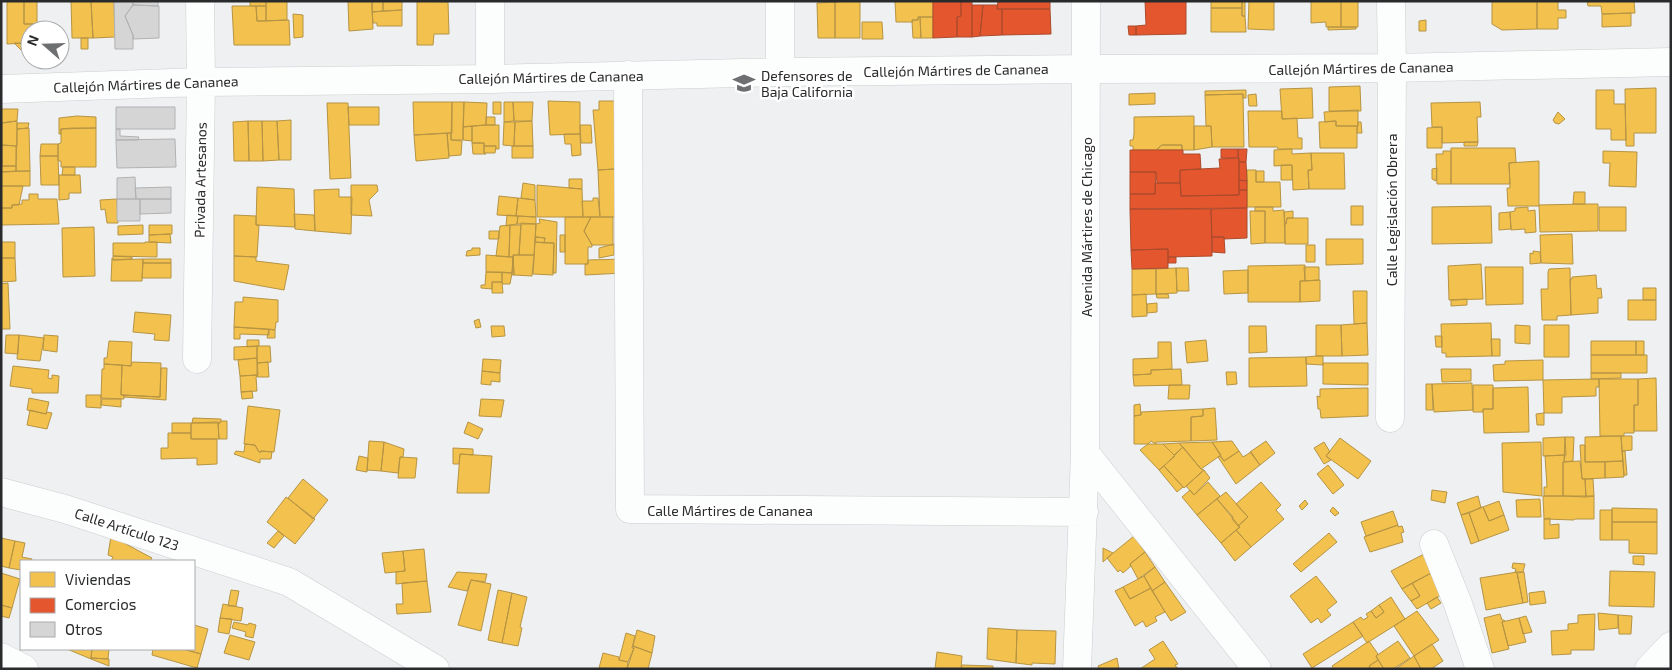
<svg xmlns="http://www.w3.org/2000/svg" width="1672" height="670" viewBox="0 0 1672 670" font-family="'Exo 2',sans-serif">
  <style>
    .homes { fill: #f2c14e; stroke: #b69444 }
    .shops { fill: #e4572e; stroke: #ac4a2d }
    .building { fill: #d5d5d6; stroke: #b2b2b3 }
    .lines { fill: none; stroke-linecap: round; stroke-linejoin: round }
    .minor-casing { stroke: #cccdcf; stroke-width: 29 }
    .minor { stroke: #fcfdfd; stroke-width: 28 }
    .labels { text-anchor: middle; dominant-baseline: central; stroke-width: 5; stroke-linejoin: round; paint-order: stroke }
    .street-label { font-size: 14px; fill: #292a2c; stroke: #fff }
    .poi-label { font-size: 14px; fill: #292a2c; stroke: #fff; text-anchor: start }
  </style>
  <rect width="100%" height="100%" fill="#eef0f2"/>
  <path class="homes" d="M7 1H24V24H54V30H30V43L7 44Z
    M24 1H37V24H24Z
    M71 1H91L93 38H72Z
    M91 1H114L115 37 93 38Z
    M250 1H266V6H250Z
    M266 1H287V20L266 21Z
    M348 1H372L373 29 349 31Z
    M372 1H383V11L372 12Z
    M383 1H402V10L383 11Z
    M417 1 448 2 449 34H434L433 45H417Z
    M851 1H860V38H835V2Z
    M895 1H933V17H918V20H912L913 22H896Z
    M1211 1H1242V8H1211Z
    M1242 1H1245V16H1242Z
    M1249 1H1274V30L1248 29Z
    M1311 1H1341V27H1326V22L1311 23Z
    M1341 1H1358V27H1341Z
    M1492 1H1537V29L1502 30 1492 24Z
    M1537 1H1558V10H1566V18H1558V29H1537Z
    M1587 1H1634L1635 13 1602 14 1601 6H1588Z
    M835 2V38H818L817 3Z
    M232 6H256L257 21 289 20 290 45H234Z
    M256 6H266V21H257Z
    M1211 8H1242V16H1245L1246 32H1211Z
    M402 10V26H377V23H373L372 12Z
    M1631 13V26L1602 27V14Z
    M293 14 303 15V37L294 38Z
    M918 17H920L921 38H913L912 22V20H918Z
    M920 17H933V38H921Z
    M1426 20V31H1419V21Z
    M862 22H882L883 39H862Z
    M1328 27H1356V29L1328 30Z
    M81 38H88V49H81Z
    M14 43H30V50H21Z
    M1360 86 1361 111H1329V87Z
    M1312 88 1313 118 1282 119 1280 89Z
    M1656 88V133H1634V146H1626L1625 89Z
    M1246 90V98H1243V94L1205 95V91Z
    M1596 90H1614V104H1625L1626 140H1611V129H1596Z
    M1155 93V104L1129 105V94Z
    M1243 94 1244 147H1212L1211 126H1206L1205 95Z
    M1256 94 1257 106H1249L1248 95Z
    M548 101 580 102V134L550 135Z
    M599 101H628L630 168 598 170 593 110H599Z
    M413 102H452V133L414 135Z
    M452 102H464L463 140H451Z
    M464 102 487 103 486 125 463 127Z
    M493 102H501V114H493Z
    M504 102H513L514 121 504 122Z
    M513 102H533L532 121H514Z
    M1480 102 1481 117H1477L1478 142 1442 143V127H1432L1431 103Z
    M327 103H348L351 178 330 179Z
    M348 107H379V125H349Z
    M1 109H18L17 121 1 123Z
    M1358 110V126H1336V121L1325 122 1324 112Z
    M1248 111H1282V119L1297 118 1298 138H1302V149H1278L1277 147H1249Z
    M1558 112 1565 119 1559 124 1555 123 1553 120Z
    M77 116 96 117V128L61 129V134H59V118Z
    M1194 116V150H1182V145H1162L1156 150H1133V146H1130V140H1133L1134 134V117Z
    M486 117H495V125H486Z
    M291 120V160H279L277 121Z
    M17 121V146L2 145V123Z
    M248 121H262L263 161H249Z
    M248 121 249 161H234L233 122Z
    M262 121H277L279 160 263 161Z
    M532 121 533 146H514L515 122Z
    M1336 121V126H1357V148H1320L1319 122Z
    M504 122H515L514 146 503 145Z
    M1358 122H1361L1362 133H1357Z
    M17 123H29L28 128 17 129Z
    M486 125H499V149H496V146H484V143H472V126Z
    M580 125H591L592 143H581Z
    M472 126V141L463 140V127Z
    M1194 126H1211L1212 147 1194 150Z
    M1442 127V148H1427V128Z
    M29 128 30 171H16L17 129Z
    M72 128H96V167H61V161H58V144L61 143V129Z
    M447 133H451V140L462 141 461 155 449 156Z
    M447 133 449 158 416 161 414 135Z
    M564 134H580L581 155 572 156 571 144H565Z
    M1464 142H1478L1477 146H1464Z
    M472 143H484V153L486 154H473Z
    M41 144H58V156H40Z
    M2 145 16 146V166H2Z
    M1162 145H1182V150H1156Z
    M484 146H496L495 153H484Z
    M512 146H533V158H512Z
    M1451 148H1515L1516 162 1509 163 1510 184H1451Z
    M1292 149V154L1311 153 1312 170H1308L1309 189 1293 190 1292 165 1274 166V150Z
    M1443 151H1451V184H1437L1436 154H1443Z
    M1603 151 1637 152 1636 187 1609 186 1610 163H1603Z
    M1311 153H1344L1345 189H1309L1308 170H1312Z
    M40 156H58L59 185H41Z
    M1539 161V206H1508L1507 188H1510L1509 163Z
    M1281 165H1292V180H1281Z
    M1 166H16V171L1 172Z
    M63 167H75V175H62Z
    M630 168 631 217H600L598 170Z
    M1437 168 1436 181 1432 179V169Z
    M1247 170H1256V182H1280L1281 207H1247Z
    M30 171V186H1V172Z
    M1256 171H1264V182H1256Z
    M59 175H80L81 193H69V199L59 200Z
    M569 179H582V189L569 188Z
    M523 183 535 185V200L521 198Z
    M351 185H377L378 191 369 200 372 216 351 215Z
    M537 185 582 189 583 217H537Z
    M1 186H23L19 205H12V208H1Z
    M257 187 294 189 295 227 256 225Z
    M339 189V197H352L351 234 315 231 314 190Z
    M1574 192H1585V204H1573Z
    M29 194H38V199H57L59 224 1 225V208H12V205L22 204V200H29Z
    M499 196 518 198 516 216 497 215Z
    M518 198 535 200 536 217 516 216Z
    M593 198H598L600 217H583L582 201H593Z
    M117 199 118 223H107L105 209 101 210 100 200Z
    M1585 204H1598V231L1540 232 1539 205Z
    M1351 206H1363V225H1351Z
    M1491 206 1492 243 1432 244V207Z
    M1255 207H1273V211L1284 210 1285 243H1265V211H1255Z
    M1528 207V211L1535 210 1536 232 1525 233V229L1511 230 1510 212 1515 211V208Z
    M1599 207H1626V231H1599Z
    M1250 211H1265V243L1251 244Z
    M1293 211V218H1287L1286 224H1285L1284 212Z
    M1510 212 1511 229 1499 230V213Z
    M294 214 314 215 315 231 295 229Z
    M234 215 256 216V225H259L257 257 234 256Z
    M507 215 518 216 517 224 506 226Z
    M518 216 536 217V224H517Z
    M565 217H591L584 231 592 245V247H588V264H565Z
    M591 217H613V245H592L584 231Z
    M1287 218H1308V244H1285V224H1286Z
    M539 219 557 222 556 273H553L554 243H544L545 238 536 237 535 242 536 224 540 223Z
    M521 223 536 224 534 255H519Z
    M143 225V234L118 235V226Z
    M149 225H172V234L149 235Z
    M510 225H521L519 255H513L514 275H512L513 257H509Z
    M510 225 509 257 496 256 500 226Z
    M94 227 95 276 63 277 62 228Z
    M489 231H499V239H489Z
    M170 234 171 243 149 242V235Z
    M1572 234 1573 264 1541 263 1540 235Z
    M560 235H565V252H560Z
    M536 237 545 238 544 243 535 242Z
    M1326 239H1363V264L1326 265Z
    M1 242H15V258H1Z
    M145 242H157V257L113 256V243H145Z
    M535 242 554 243 553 275 533 274Z
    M614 244V255L599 258V248Z
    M1306 245H1315V262H1306Z
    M472 248H480V255L466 256 467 251 472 250Z
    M1533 251 1540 252 1541 263 1530 264V253L1533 254Z
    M486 255 513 257 512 273 486 272Z
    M513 255H534L532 276 514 275Z
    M113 256 132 257V259L113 260Z
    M234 256 256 257V261L289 265 284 290 234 281Z
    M1 258H15L16 281 1 282Z
    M112 258 113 260 143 259 142 281H111Z
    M143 259H171V263H143Z
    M624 259 623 273 585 275V264H588V260Z
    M143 263H171V278H142Z
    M1481 264 1483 299 1449 300 1448 266Z
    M1305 265V281H1300V302H1248V266Z
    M1304 267H1319V280L1305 281Z
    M1485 267H1523V304L1486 305Z
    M1176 268H1188L1189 291H1177Z
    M1176 268 1177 293 1156 294V269Z
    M1570 268 1571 315 1557 316V320H1542L1541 289H1548V272L1549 269Z
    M1132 269H1156V294L1132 295Z
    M1248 270V293L1224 294 1223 271Z
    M486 272H502V282H492V289L481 288V285H485Z
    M502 272 512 273 510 284H503L502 282Z
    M1596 275 1597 289 1601 288 1602 298H1598V313L1571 315 1570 279H1572V277Z
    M1320 280V301L1300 302V281Z
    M492 282H502L503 293H492Z
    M8 283 10 329H1V284Z
    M1643 288H1656V300H1643Z
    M1353 291H1367V323L1354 324Z
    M1146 294 1147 316 1132 317V295Z
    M1156 294H1168L1169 298H1157Z
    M243 297 278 300V322H276L275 330 234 327 235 302H243Z
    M1467 299V305L1451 306V300Z
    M1628 300H1656V320H1628Z
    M1157 303V312L1147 313V304Z
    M135 312 171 315 169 341 154 340 155 334 133 332Z
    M479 319 481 327 476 328 474 321Z
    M1367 323 1368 355 1342 356 1341 325Z
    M1491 323 1492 356 1446 357V353H1442L1441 324Z
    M1316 325H1341L1342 356H1316Z
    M1515 325 1530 326V344L1515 343Z
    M1544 325H1569V357H1544Z
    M491 326H504L505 336 492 337Z
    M1249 326H1266L1267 352 1249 353Z
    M234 327 269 329V335L240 334V339H234Z
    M269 329 275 330V338H267Z
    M6 335H19L18 354 5 353Z
    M19 335 44 338 40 361 17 359Z
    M44 335 58 336 57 352 43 350Z
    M1435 336H1442V347H1436Z
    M1491 339H1500V356H1492Z
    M247 340H259V346L247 347Z
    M1206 340 1208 361 1187 363 1185 342Z
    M109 341 132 342 131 366 104 364V358H107Z
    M1591 341H1636V355H1591Z
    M1636 341H1644V355H1636Z
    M1158 342H1171L1172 369 1151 370V374L1133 375V359L1158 358Z
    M257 346H270L271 362 257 363Z
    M257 346V358L234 360V347Z
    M1591 355H1647V373H1591Z
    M1316 356H1323V365L1306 364V357Z
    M1306 357 1307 386 1249 387V358Z
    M257 358 258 375 240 376 238 360Z
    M483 359 501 360 500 373 482 371Z
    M1543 360V380L1494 381 1493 365 1505 364V361Z
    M132 362 161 363 160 397 121 395 122 365 131 366Z
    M268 362 269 377H257V363Z
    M1323 363H1368V385L1323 384Z
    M104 364 122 365 121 395H124V399L101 398 102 369H104Z
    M13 366 49 370 48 378 52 379V375L59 376 58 393H32V389L10 386Z
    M161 368H167L166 400 124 397V395L160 397Z
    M1181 369 1182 385 1134 386 1133 375 1151 374V370Z
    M1441 369H1471V381L1442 382Z
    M482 371 500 373V382L491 381V385L481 384Z
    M1226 372H1236L1237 384 1227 385Z
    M1591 373H1621V378L1591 379Z
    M258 375 256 377 257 391 241 392 240 376Z
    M1656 378 1657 431H1634V405H1638V379Z
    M1599 379H1638V405H1634V433H1624V436H1600Z
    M1599 379V387H1596V396L1562 397V413H1544L1543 380Z
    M1472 383 1473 410 1434 412 1432 384Z
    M1426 384H1432L1433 410H1426Z
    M1169 385H1190L1189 399H1168Z
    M1473 385H1493V409H1483V412H1473Z
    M1528 387 1529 432 1484 433 1483 409H1493V388Z
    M1368 388V416L1321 418 1320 409H1318L1317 396 1320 397V389Z
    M252 391 253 398 242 399 241 392Z
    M86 395H101V408L86 407Z
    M29 398 49 402 46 414 27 410Z
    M102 399H121V407L101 405Z
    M481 399 504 400 501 417 479 416Z
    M1140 404 1141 415 1134 416V405Z
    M248 406 280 410 274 452 261 451V452H259L255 445 244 444Z
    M1215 408 1217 440 1191 441V417L1203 416V409Z
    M1203 409V416L1191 417V441L1156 442V444L1151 441 1148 444H1134V416L1141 415V412Z
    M30 410 46 414 47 412 52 413 47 429 27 425Z
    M1544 413V425H1537L1536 414Z
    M193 418 221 419V421L220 423H192Z
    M221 421H227V439H219L218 423H220Z
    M468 422 483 429 478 439 464 433Z
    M172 423H191V433H172Z
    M191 423 218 422 219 439H191Z
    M168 433H191V439H217V464L197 465V458L161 459V448H168Z
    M1621 436H1632V450L1622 451Z
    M1621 436 1623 461 1585 462V437Z
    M1565 437H1574L1573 461 1564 462Z
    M1565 437 1566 455 1543 456V438Z
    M1340 438 1371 461 1358 479 1326 456Z
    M369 441 384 442 381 471 367 470Z
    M1232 441 1239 451 1224 461 1212 442Z
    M1266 441 1275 453 1260 465 1250 452Z
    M384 442 404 449 403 457H400L398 473 381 471Z
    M1212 442 1221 455 1201 469 1179 443Z
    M1324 442 1330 452 1326 456 1331 460 1324 464 1314 448Z
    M1541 442 1542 496 1503 492 1502 443Z
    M1179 443 1183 447 1174 455 1163 444Z
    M245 444 255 445 259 452H261V451L272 452 271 459H260V463L234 454 236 451 244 452Z
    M1148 444H1163L1175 456 1159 470 1140 450Z
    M1580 445H1585V462H1605V478L1582 479Z
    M1183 447 1201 469 1204 470 1184 488 1164 466Z
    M453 448 473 449V455L460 454 459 464H453Z
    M1239 451 1243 457 1251 452 1260 465 1236 484 1218 457 1220 456 1224 461Z
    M1622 451H1625L1627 475H1624Z
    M460 454 492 456 489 493H457Z
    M1565 455 1564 462H1563V496H1544V487H1547L1545 456Z
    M359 456 368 458 367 472 356 470Z
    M400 457 417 458 415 478H398Z
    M1580 461 1582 479H1585L1586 497 1563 496V462Z
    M1623 461 1624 477 1605 478V462Z
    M1328 465 1344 485 1333 494 1317 474Z
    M1164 466 1183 487 1177 492 1159 470Z
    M1204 470 1210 478 1194 495 1186 486Z
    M303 479 328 500 313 519 288 498Z
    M1585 479H1593L1594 496 1586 497Z
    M1208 482 1220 496 1197 515 1182 497 1190 490 1194 495Z
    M1261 482 1281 505 1276 510 1284 519 1251 547 1236 530 1240 527 1238 526 1248 517 1236 504Z
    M1432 490 1447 492 1445 503 1431 500Z
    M1226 492 1248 517 1238 526 1232 519 1233 517 1217 499Z
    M1478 496 1481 508 1461 515 1457 503Z
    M1543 496H1594V519H1575L1574 520 1544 519Z
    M286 497 315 519 295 544 267 522Z
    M1217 499 1240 527 1221 543 1197 515Z
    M1540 499 1541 517H1517L1516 500Z
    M1305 500 1308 504 1302 510 1299 506Z
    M1499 501 1504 515 1489 521 1483 507Z
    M1333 507 1339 513 1335 516 1330 511Z
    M1481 507H1483L1489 521 1504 515 1509 530 1479 541 1469 513Z
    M1612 508 1657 509V522H1612Z
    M1600 510H1612V540H1600Z
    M1393 511 1398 525 1366 536 1361 522Z
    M1469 513 1479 541 1471 544 1461 515Z
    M1550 518V525L1559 524V538L1544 539V519Z
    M1612 522H1657V554L1629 553V540H1612Z
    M1398 525V527L1402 526 1404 532 1401 533 1403 542 1370 552 1364 537Z
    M1236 530 1251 547 1235 561 1221 543Z
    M278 531 284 536 274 548 267 543Z
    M1329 533 1337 542 1301 572 1293 564Z
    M111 536 152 558 150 561H111L113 557 108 555Z
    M1134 536 1145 552 1130 564 1131 566 1123 573 1120 570 1118 572 1107 558Z
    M1 538 15 541 9 568 1 566Z
    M15 541 25 543 22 557 32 559 31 561H21V570L9 568Z
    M1103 548 1113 553 1103 562Z
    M424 549 427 581 396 584V572L405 571 403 551Z
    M403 551 405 571 385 573 382 553Z
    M1145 552 1155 567 1138 579 1130 564Z
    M1426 553 1433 572 1402 589 1391 571Z
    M1633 556H1644V565L1633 564Z
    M1513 563 1525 564 1523 572H1515L1516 569 1512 568Z
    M1155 567 1165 582 1152 591 1144 576Z
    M1610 571 1655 572 1654 607 1609 606Z
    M457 572 487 574 485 582 471 580 467 591 448 587Z
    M1433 572 1443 594 1417 609 1411 601 1420 596 1412 583Z
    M1517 572 1523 603 1486 610 1480 578Z
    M1524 572 1528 602 1523 603 1517 573Z
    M1 573 20 579 12 608 1 605Z
    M1144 576 1151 588 1130 599 1123 587Z
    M1316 576 1337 602 1327 610 1331 615 1321 623 1318 618 1311 623 1290 596Z
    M471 580 491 584 481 631 458 625Z
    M427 581 431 612 397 614 396 604H403L402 583Z
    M1165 582 1186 612 1171 621 1152 591Z
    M1412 583 1420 596 1411 601 1402 589Z
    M1123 587 1130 599 1151 588 1165 612 1155 617 1157 621 1146 627 1143 621 1135 626 1115 591Z
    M231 590 239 591 236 606H228Z
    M498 590 512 593 502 643 488 640Z
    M1544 591 1546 603 1530 605 1529 593Z
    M512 593 527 597 520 627 522 628 518 646 502 643Z
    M1391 597 1405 619 1367 643 1353 622 1361 617 1363 620 1368 617 1366 614 1371 611 1376 618 1384 612 1379 605Z
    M1437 597 1441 603 1431 609 1427 603Z
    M223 604 243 608 241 621 220 618Z
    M1 605 12 608 9 618 1 616Z
    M1379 605 1384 612 1376 618 1371 611Z
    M1417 611 1439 640 1414 656 1394 626Z
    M1598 613 1618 615V628L1599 630Z
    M1500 614 1502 620H1504L1505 621 1502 622 1509 649 1492 653 1484 618Z
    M1595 614 1594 650H1571V654L1552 655 1551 631 1568 630V624L1578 623V615Z
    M1618 615 1632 616 1631 634H1619Z
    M1526 616 1532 632 1523 634 1519 618Z
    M220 618 232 619 229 634 218 632Z
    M1519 618 1526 642 1508 646 1502 622Z
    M234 622 248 625 249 623 256 625 253 638 245 636 246 632 232 628Z
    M1353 622 1363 636 1312 668 1303 654Z
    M194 625 208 629 201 654 183 649H194Z
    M988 628 1017 630 1016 663 987 659Z
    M637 630 655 636 652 653 633 646Z
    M1017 630 1056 631 1055 664 1032 663V665L1016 663Z
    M626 633 635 636 632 648H634L628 662 619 660Z
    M230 635 255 642 249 660 224 653Z
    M1163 641 1178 664 1175 665 1178 669H1140L1155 659 1149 650Z
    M1369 641 1378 654 1376 656 1378 660 1369 666 1371 669H1334L1332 666Z
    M1398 641 1410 658 1393 669H1384L1376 656Z
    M1432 644 1443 661 1431 669H1421L1414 656Z
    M633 646 652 653 648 669H627L634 648Z
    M67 649H92L91 659Z
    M92 649H109L108 659 91 658Z
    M153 649H183L201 654 197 668 152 655Z
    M937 652 962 656 961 669H935Z
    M603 653 619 657V660L628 662 627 669 599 668Z
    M1414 656 1421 669H1398L1397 668Z
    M91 658 109 659V666L91 659Z
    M1117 658 1119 669H1099L1098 666Z
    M1378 660 1384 669H1371L1369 666Z
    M962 665 993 666V669H961Z"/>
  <path class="shops" d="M933 1H961V16L957 17V37L933 38Z
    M961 1H972V37H957V17L961 16Z
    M998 1H1050V9H997Z
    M1145 1H1186V34L1136 35V26L1146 25Z
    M972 5H983L980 36 972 37Z
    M983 5H998L997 9H1002V35L980 36Z
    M1002 9H1050L1051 34 1002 35Z
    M1128 26H1136V35H1129Z
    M1221 149H1238V158H1221Z
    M1238 149H1247L1246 162H1239Z
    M1130 150H1183V154H1200L1201 169 1180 170V183H1157L1156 172H1130Z
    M1239 158V195L1181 196 1180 170 1220 168 1219 159Z
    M1239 162H1246L1247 181 1239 180Z
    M1130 172H1156L1155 194H1130Z
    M1239 180 1247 181V190H1239Z
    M1155 183H1180L1181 196 1239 195V190H1247V208L1130 209V194H1155Z
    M1247 208V238L1224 239V237H1212L1211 209Z
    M1130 209H1211L1212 256 1168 257V249L1131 250Z
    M1212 237H1224L1225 253 1212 252Z
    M1168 249V268L1132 269 1131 250Z
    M1168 257H1176V263H1168Z"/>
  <path class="building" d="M114 1H133V5L125 16 133 35V49H115Z
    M133 1H158V6L133 5Z
    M133 5 159 6V38L133 39V35L125 16Z
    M116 107H175V129H116Z
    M116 129H120V136L139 137 138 140H116Z
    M173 139H175L176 167 117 168 116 140Z
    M135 177 136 199H117V178Z
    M171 187V199H136L135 188Z
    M117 199H140V221H117Z
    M140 199H171V213L140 214Z"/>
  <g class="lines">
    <g class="minor-casing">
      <path id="minor" d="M780 72V1
        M628 75 630 509 1084 512
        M490 79V1
        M1 89 201 82 490 79 780 72 1086 69 1392 68 1671 62
        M197 359 201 82 200 1
        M1390 418 1392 68 1391 1
        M1085 453 1257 669
        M1 492 65 509 289 582 435 669
        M1434 544 1458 604 1480 669
        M1 657 24 669
        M1077 669 1085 453 1086 1
        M1649 669 1671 646"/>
    </g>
    <use href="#minor" class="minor"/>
  </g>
  <defs>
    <g id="school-bare" transform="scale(1.725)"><path d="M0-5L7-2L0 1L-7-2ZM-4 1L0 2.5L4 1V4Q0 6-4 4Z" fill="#6e6f71" stroke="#fff" stroke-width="2.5" paint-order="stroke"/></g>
  </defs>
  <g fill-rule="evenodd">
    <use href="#school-bare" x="744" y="83"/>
  </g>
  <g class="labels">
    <g class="street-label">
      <text transform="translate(1361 68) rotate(-1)">Callejón Mártires de Cananea</text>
      <text transform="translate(956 70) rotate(-1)">Callejón Mártires de Cananea</text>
      <text transform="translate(551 77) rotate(-1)">Callejón Mártires de Cananea</text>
      <text transform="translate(146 84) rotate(-2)">Callejón Mártires de Cananea</text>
      <text transform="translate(200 180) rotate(-89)">Privada Artesanos</text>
      <text transform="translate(1391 210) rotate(-90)">Calle Legislación Obrera</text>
      <text transform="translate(1086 227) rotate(-90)">Avenida Mártires de Chicago</text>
      <text x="730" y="510">Calle Mártires de Cananea</text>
      <text transform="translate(127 529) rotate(18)">Calle Artículo 123</text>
    </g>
    <g class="poi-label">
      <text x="761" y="75">Defensores de<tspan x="761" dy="16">Baja California</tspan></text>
    </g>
  </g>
  <rect width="1672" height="670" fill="none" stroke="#292a2c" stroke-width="5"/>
  <rect x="20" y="560" width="175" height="90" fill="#ffffff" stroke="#a9aaab"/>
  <rect x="30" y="572" width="25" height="15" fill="#f2c14e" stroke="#a9aaab"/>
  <text x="65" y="585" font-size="15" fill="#292a2c">Viviendas</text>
  <rect x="30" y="598" width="25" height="15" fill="#e4572e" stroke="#a9aaab"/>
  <text x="65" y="610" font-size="15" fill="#292a2c">Comercios</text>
  <rect x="30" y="622" width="25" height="15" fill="#d5d5d6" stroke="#a9aaab"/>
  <text x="65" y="635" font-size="15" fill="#292a2c">Otros</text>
  <g transform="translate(45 45) rotate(290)"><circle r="24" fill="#ffffff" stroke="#a9aaab"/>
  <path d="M0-4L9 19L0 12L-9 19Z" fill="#6e6f71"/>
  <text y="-8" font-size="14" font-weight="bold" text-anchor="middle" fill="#292a2c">N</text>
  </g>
</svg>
